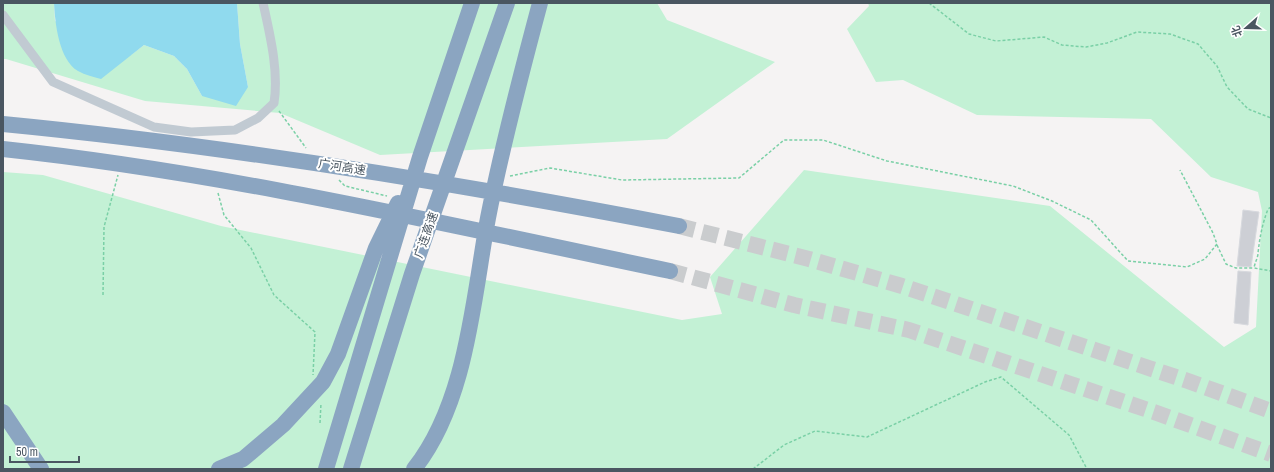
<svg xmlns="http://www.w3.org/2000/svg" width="1274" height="472" viewBox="0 0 1274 472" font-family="'Archivo Narrow','Noto Sans SC',sans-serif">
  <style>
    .green { fill: #c3f1d5 }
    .water { fill: #90daee }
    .building { fill: #cdcfd5; stroke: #d7d9de }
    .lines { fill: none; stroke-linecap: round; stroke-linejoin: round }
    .highway-tunnel { stroke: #caccce; stroke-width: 16; stroke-dasharray: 16 8; stroke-linecap: butt }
    .path { stroke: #7ad0a6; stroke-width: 1.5; stroke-dasharray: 3 2; stroke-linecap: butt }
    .street { stroke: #c1cad2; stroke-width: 9 }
    .highway { stroke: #8ba5c1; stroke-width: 16 }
    .labels { text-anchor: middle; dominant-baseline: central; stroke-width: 4; stroke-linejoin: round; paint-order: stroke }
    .street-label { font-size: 12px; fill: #4a5661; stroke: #fff }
  </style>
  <rect width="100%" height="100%" fill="#f5f3f3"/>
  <path class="green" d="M3 3H54L55 21 131 55 144 45 174 56 187 69 202 96 248 87 240 44 237 3H657L667 20 775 62 667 139 380 155 280 113 145 101 6 59H3Z
    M868 3H1271V469H3V172L43 175 221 226 682 320 722 314 710 277 804 170 1050 206 1224 347 1256 327 1262 211 1258 192 1211 177 1151 119 977 115 903 80 876 82 847 29 869 6Z"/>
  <path class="water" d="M54 3H237L240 44 248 87 236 106 202 96 187 69 174 56 144 45 101 79C94 77 85 75 78 71 59 60 55 23 54 3Z"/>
  <path class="building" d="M1243 210 1259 212 1251 267 1237 266Z
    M1238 271 1251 272 1248 325 1234 323Z"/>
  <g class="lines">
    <path class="highway-tunnel" d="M679 226 809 259 902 286 1188 381 1271 411
      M670 271 794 305 909 330 1154 412 1271 454"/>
    <path class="path" d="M929 3 969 34 996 41 1044 37 1062 45 1086 47 1107 43 1137 32 1170 34 1198 44 1217 66 1227 87 1248 109 1271 118
      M279 111 306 148
      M510 176 550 168 622 180 739 178 784 140H823L887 161 1013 186 1052 201 1091 220 1128 261 1187 267 1205 259 1217 244 1213 233 1180 170
      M339 180 345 186 387 196
      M218 193 224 215 251 248 274 295 315 332 313 375
      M1271 207 1268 209C1262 225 1260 236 1258 253 1258 258 1255 262 1254 268L1271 271
      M1217 245 1226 264 1236 268H1254
      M103 295 104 227 118 175
      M320 423 321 403
      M753 469 784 445 815 431 867 437 985 382 1001 377 1069 435 1087 469"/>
    <path class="street" d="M3 15 53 82 154 127 191 132 235 130 258 118 274 103C279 71 270 35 263 3"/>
    <path class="highway" d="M3 124C230 146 455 183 679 226
      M3 149C228 173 449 225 670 271
      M3 412 41 469
      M219 469 243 459 283 425 323 382 338 354 376 248 398 203
      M326 469 420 157 472 3
      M351 469 412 274 507 3
      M414 469C467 402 473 299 488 218 502 146 521 74 540 3"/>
  </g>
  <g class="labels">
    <g class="street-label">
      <text transform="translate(342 167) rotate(9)">广河高速</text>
      <text transform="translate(426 235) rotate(-70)">广连高速</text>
    </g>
  </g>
  <rect width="1274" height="472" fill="none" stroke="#4a5661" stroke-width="8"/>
  <g transform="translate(1246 28) rotate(250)" stroke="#ffffff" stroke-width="3" paint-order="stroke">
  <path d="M0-3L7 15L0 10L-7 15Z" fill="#4a5661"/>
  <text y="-6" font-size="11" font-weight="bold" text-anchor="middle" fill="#4a5661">北</text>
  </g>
  <path d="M10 456v6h69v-6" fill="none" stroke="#4a5661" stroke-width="2"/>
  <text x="16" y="456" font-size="12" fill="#4a5661" stroke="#ffffff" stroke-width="3" paint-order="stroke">50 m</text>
</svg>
